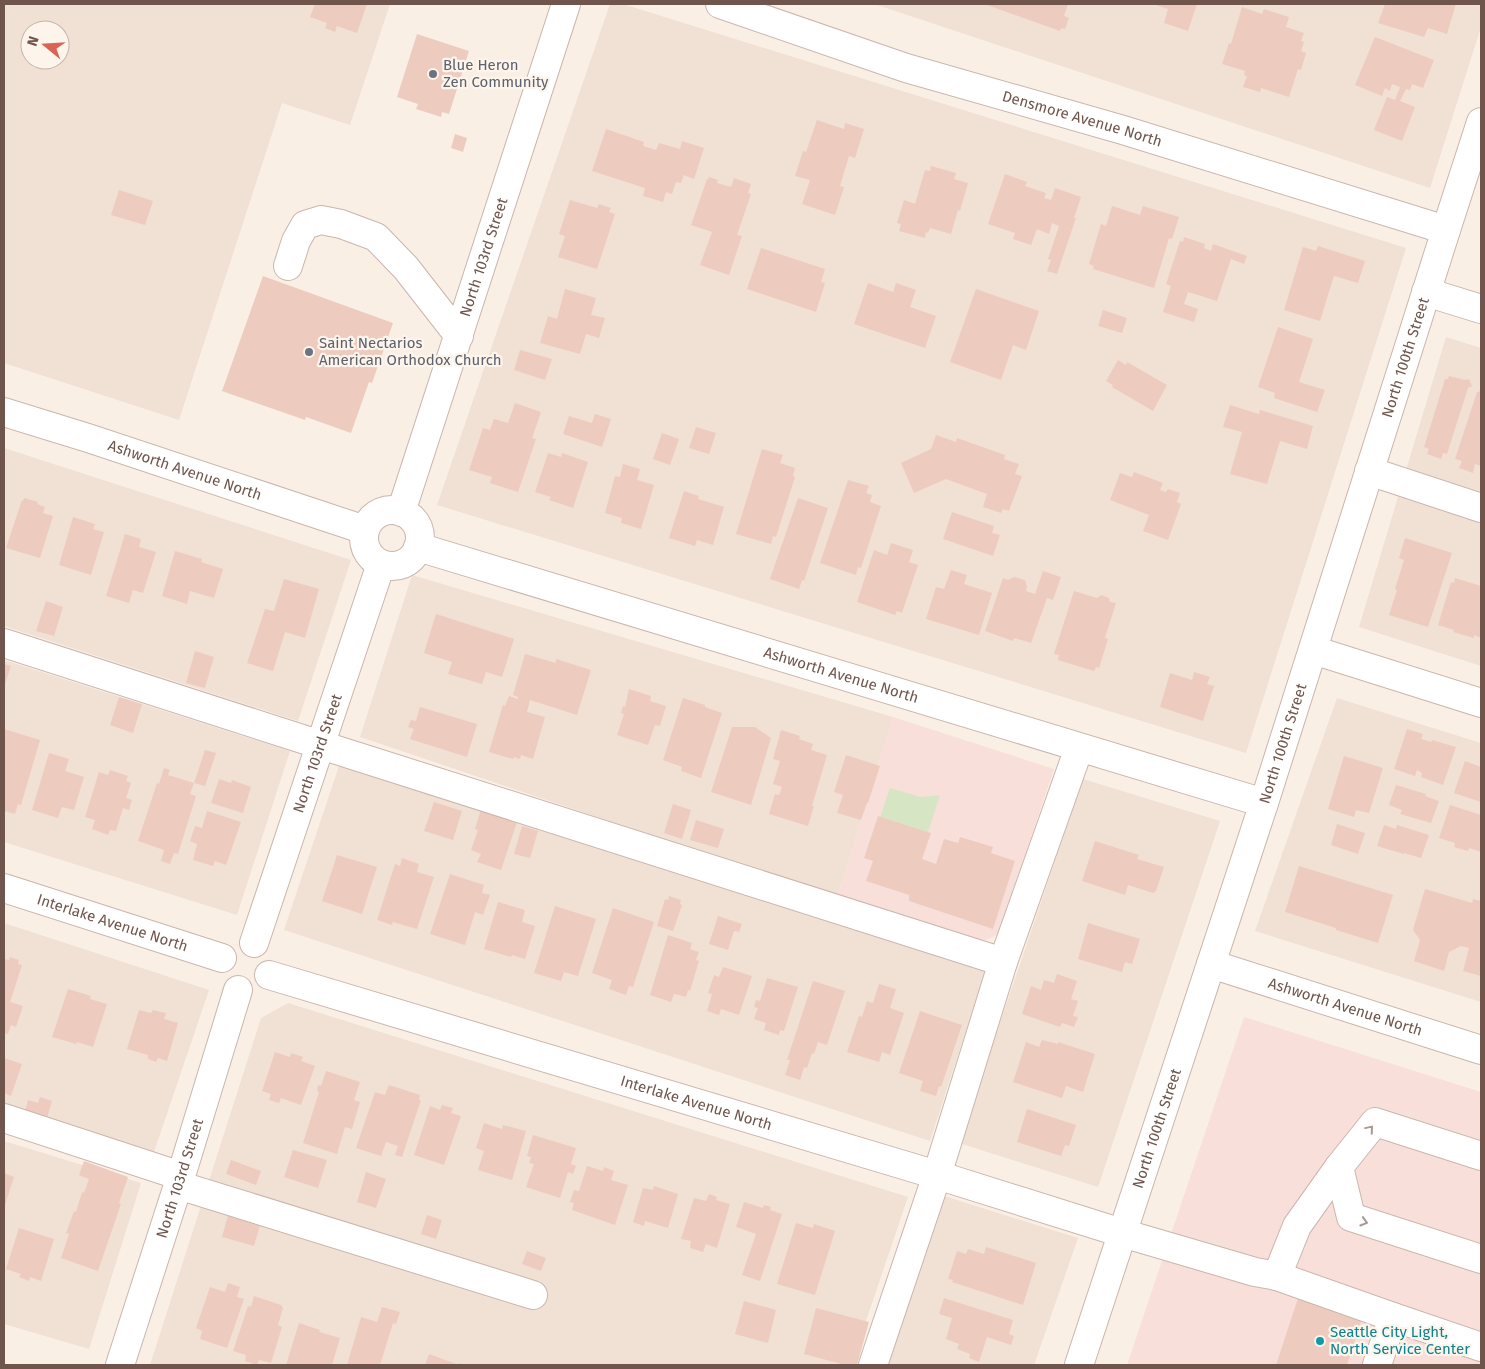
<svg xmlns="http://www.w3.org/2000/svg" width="1485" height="1369" viewBox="0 0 1485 1369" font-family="'Fira Sans',sans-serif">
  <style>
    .residential { fill: #f1e0d4; fill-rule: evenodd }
    .commercial { fill: #f9dfd9 }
    .green { fill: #d6e6c5 }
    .building { fill: #edccbf }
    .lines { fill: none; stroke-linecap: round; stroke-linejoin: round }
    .minor-casing { stroke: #cab6ac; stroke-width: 30 }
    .minor { stroke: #fff; stroke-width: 28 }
    .oneway { stroke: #a99994 }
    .worship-dot { fill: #6b7280; stroke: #fdf4eb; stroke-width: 2 }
    .culture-dot { fill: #0f9aa8; stroke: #fdf4eb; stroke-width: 2 }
    .labels { text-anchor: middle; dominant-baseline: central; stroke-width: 4.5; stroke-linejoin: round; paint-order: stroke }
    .worship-label { font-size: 15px; fill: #5b616d; stroke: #fdf4eb; text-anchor: start }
    .street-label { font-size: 15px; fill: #70554c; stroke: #fdf4eb }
    .culture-label { font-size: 15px; fill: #0d838f; stroke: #fdf4eb; text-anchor: start }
  </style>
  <rect width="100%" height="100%" fill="#faefe5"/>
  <path class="residential" d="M4 4H390L350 125 282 103 179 420 4 363ZM30 30H60V60H30Z
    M610 4H623L1406 248 1246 753 437 505Z
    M874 4H1481V27L1430 188Z
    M1446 337 1481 348V666L1359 627Z
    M4 448 351 560 298 721 4 626Z
    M412 575 893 717 837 898 360 737Z
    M4 660 290 751 237 915 4 842Z
    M1337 698 1481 743V1002L1255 931Z
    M340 763 986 969 930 1141 284 930Z
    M1083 779 1220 821 1098 1187 959 1143Z
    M4 923 209 990 154 1152 4 1103Z
    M288 1003 908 1197 851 1365H150L261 1018Z
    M4 1141 141 1183 89 1349 4 1324Z
    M944 1196 1078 1238 1034 1365H886Z"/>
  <path class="commercial" d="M893 717 1054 769 998 935 978 943 837 898Z
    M1244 1017 1481 1092V1365H1127Z"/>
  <path class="green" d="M890 788 921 797 940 795 928 832 880 817Z"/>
  <path class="building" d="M315 4H367L357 33 337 26 335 32 325 28 327 23 310 17Z
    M988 4H1068L1064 16 1069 18 1065 29 1061 28 1060 31 987 5Z
    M1153 4H1197L1188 31 1164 23 1168 9Z
    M1385 4H1456L1447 34 1428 28 1424 37 1378 23Z
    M1242 7 1262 14 1264 9 1289 17 1286 27 1304 33 1301 41 1304 42 1301 51 1306 53 1301 70 1298 69 1289 97 1261 88 1260 92 1243 87 1247 76 1244 75 1245 71 1222 64 1229 43 1231 44Z
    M417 34 469 51 449 114 442 112 441 117 416 109 418 104 397 97Z
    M1375 37 1434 60 1423 88 1412 84 1410 90 1406 89 1400 101 1415 107 1402 141 1374 130 1387 97 1395 100 1400 87 1392 84 1390 91 1385 88 1382 96 1355 85Z
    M817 120 844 129 845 123 864 129 855 158 849 156 840 186 844 187 835 215 802 204 810 180 795 176 803 151 806 152Z
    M606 129 644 142 643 146 656 150 659 143 680 149 682 141 704 148 694 179 684 175 681 183 676 182 672 194 666 192 663 202 643 196 645 188 592 171Z
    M455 134 467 138 463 152 451 148Z
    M931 166 956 173 954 179 968 183 960 211 958 210 951 234 930 228 928 233 926 232 925 238 899 231 901 224 897 223 904 200 915 204 925 170 930 171Z
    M1005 174 1027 182 1025 186 1046 193 1044 198 1051 200 1055 188 1081 197 1074 218H1076L1057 274 1047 271 1051 260 1048 259 1059 226 1052 223 1049 234 1037 229 1031 245 1013 239 1015 233 988 224Z
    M709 177 718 180 717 183 731 187 734 178 751 184 748 193 751 194 737 235 742 236 729 275 700 265 712 232 691 225 707 179 708 180Z
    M119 190 153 201 145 225 111 215Z
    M570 200 597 208 599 204 611 208 609 212 615 214 597 269 558 257 565 236 559 234Z
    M1112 206 1140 215 1143 206 1179 217 1172 239 1169 238 1154 288 1093 269 1094 266 1089 264 1101 224 1106 226Z
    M1184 237 1205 244 1204 248 1211 251 1213 244 1247 256 1244 264 1231 259 1217 301 1188 292 1184 304 1198 309 1194 322 1163 312 1171 286 1166 284 1180 241 1183 242Z
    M1318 246 1365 261 1358 283 1334 276 1320 321 1284 310 1303 247 1316 251Z
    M761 248 825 269 821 282 825 283 816 312 747 289Z
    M263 276 393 323 372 383 369 382 351 433 306 417 305 420 222 391Z
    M868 283 893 292 896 283 916 290 910 307 936 316 925 348 854 324Z
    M565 289 596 298 591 315 605 318 599 338 586 334 580 354 540 343 548 316 557 319Z
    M976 289 1039 311 1026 350 1013 345 1001 380 950 362Z
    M1103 310 1127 318 1122 333 1098 326Z
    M1278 327 1313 339 1299 382 1325 390 1317 412 1274 398 1275 393 1258 387Z
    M520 350 552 359 545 380 514 370Z
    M1118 360 1126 365 1127 362 1167 385 1153 411 1112 387 1113 385 1106 381Z
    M1449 376 1465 380 1469 379 1472 386 1468 388 1447 454 1443 453 1441 459 1427 454 1429 449 1424 447 1445 379H1448Z
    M1481 388V466L1475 464 1473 473 1459 468 1462 461 1455 459 1477 392H1479Z
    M515 403 541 412 532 438 536 439 518 492 490 483 492 477 469 470 483 428 490 430 494 419 508 423Z
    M1230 405 1259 414 1260 410 1313 426 1307 449 1280 441 1267 484 1230 474 1242 432 1223 427Z
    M595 414 611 419 602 447 563 434 569 416 592 423Z
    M696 427 716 433 709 454 689 448Z
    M662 433 679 439 670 465 653 459Z
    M936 435 956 442 957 438 1005 455 1004 459 1019 464 1015 474 1022 476 1009 511 1003 509 1001 513 983 507 987 494 946 479 914 493 901 463 931 449Z
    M762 449 783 455 780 463 795 468 793 476 795 477 776 537 773 536 771 544 736 534Z
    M548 453 561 457 562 453 588 462 573 508 549 500 551 497 535 492Z
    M623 464 640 469 637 480 654 485 641 529 621 523 622 518 605 513 615 476 620 477Z
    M1134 472 1163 483 1160 490 1166 492 1168 489 1180 493 1177 502 1181 504 1168 540 1143 531 1149 515 1110 500 1120 473 1132 477Z
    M848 480 869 486 866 493 872 495 870 502 881 506 861 568 858 567 856 575 820 563Z
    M684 491 699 496 698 499 724 507 713 545 697 540 695 546 669 538Z
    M24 498 38 502 37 504 45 507 43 513 53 516 40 558 6 548 22 500 23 501Z
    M798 498 828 508 804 581 802 580 799 589 770 579Z
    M952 512 994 526 992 533 1000 535 993 556 943 539Z
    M73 517 95 524 93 529 104 532 91 575 59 565Z
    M125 534 141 539 139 547 156 552 143 593 133 590 129 603 106 596Z
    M1405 538 1452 553 1428 627 1389 615 1397 590 1395 589 1404 560 1399 558Z
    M891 543 913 550 909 562 918 565 902 613 897 611 895 615 857 602 874 550 887 555Z
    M175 551 202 559 201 562 223 569 214 598 190 591 187 604 162 596Z
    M951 570 967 575 964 584 992 593 979 635 926 619 936 587 944 589Z
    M1043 571 1061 577 1053 600 1047 598 1031 643 1014 638 1013 641 985 631 1003 578 1008 580 1014 577 1025 580 1027 587 1026 591 1035 594Z
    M1455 578 1481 586V638L1474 635V638L1453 632 1454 630 1438 625 1451 582 1454 583Z
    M284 579 319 589 305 638 285 632 273 671 247 663 265 609 274 611Z
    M1074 591 1097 598 1101 595 1109 598 1110 602 1116 603 1105 638 1108 639 1099 668 1096 667 1094 671 1058 660 1059 655 1054 654Z
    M46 601 63 607 54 636 36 631Z
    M436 614 514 639 502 677 486 672 482 684 448 674 452 662 424 653Z
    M195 651 214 657 205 688 186 683Z
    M525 654 556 663V659L591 670 577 715 530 700 527 712 545 717 533 759 521 755 520 759 514 757 513 759 489 752 503 705 505 706 509 696 518 699V697L513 695Z
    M4 664 11 666 4 687Z
    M1194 672 1210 677 1207 684 1214 686 1203 721 1160 707 1170 673 1192 680Z
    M629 689 651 696 650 701 666 706 660 726 655 725 648 745 617 735 624 714 621 713 623 706 625 707Z
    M119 697 142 704 133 733 110 725Z
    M683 698 705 705V707L722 713 701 778 681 771 682 767 663 760Z
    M420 707 477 724 467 757 410 739 414 729 408 727 411 720 416 721Z
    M732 727H755L771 738 751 805 711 792Z
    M4 729 40 740 21 805 18 804 15 814 4 811Z
    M1407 729 1423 734 1421 739 1431 742 1432 740 1456 747 1443 785 1421 777 1422 773 1417 770 1415 776 1394 769Z
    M781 730 800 736 799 739 813 744 811 750 827 755 812 806H814L808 826 769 814 775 794 779 795 782 787 773 784 780 761 773 759Z
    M205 750 216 753 205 786 194 783Z
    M49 753 69 759 65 771 84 777 74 810 62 807 58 818 32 810Z
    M846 755 880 766 868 803H867L861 820 837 813 843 795 834 792Z
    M1344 756 1383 768 1369 813 1356 810 1354 817 1328 809Z
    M1465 761 1481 767V802L1454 793Z
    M164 768 170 770 168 775 194 783 190 794 196 796 178 854 174 853 170 864 161 861 164 850 138 841 157 783 159 784Z
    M110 770 128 776 126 781 131 783 126 798 132 800 129 810 123 808 116 831 110 830 108 835 92 829 95 820 85 817 99 772 108 775Z
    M219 779 231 783 232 780 251 787 243 813 211 803Z
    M1396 785 1426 794 1425 796 1439 801 1431 823 1400 814 1402 810 1389 805Z
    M434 802 462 811 453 840 424 831Z
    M673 804 691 810 682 839 664 833Z
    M1450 805 1481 815V852L1469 848 1468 851 1454 847 1455 843 1439 838Z
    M481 809 517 822 501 870 477 862 481 854 471 850 478 830 475 829Z
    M207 811 241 822 226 865 215 861 213 866 193 860 197 844 190 841 195 826 202 828Z
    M878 816 931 833 922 859 936 864 944 839 958 843 960 837 993 847 991 853 1015 861 993 929 909 901V895L866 881 873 861 864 858Z
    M696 820 724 829 718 848 690 840Z
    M1337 824 1365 833 1358 854 1331 845Z
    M1384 825 1396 829 1397 825 1429 835 1421 858 1404 853V854L1377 846Z
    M522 826 538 831 530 858 514 854Z
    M1095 841 1139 855 1137 859 1164 867 1156 891 1153 893 1128 885 1125 895 1082 881Z
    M337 855 377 867 362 914 322 901Z
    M402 858 419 864 417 872 434 877 417 929 393 922 392 925 377 920 395 864 400 866Z
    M1299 866 1393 895 1378 943 1336 930V928L1285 912Z
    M450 874 484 885 482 893 490 895 483 915 475 912 465 945 430 934Z
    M1425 889 1472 903 1473 899 1481 901V976L1463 971 1469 948 1461 946 1449 952 1444 971 1414 961 1420 940 1413 930Z
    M669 896 681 900 680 904 682 905 673 931 657 926 665 899 668 900Z
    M498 902 525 910 522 922 535 926 525 959 512 955 511 957 484 949Z
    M555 906 596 919 578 976 564 972 561 981 534 973Z
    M613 908 654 922 633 987 629 986 626 995 609 989 612 980 592 973Z
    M718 916 742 924 739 932 734 931 728 950 709 944Z
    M1088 923 1140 939 1132 964 1125 962 1122 972 1078 959Z
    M668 935 692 943 690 949 699 952 696 960 699 961 690 991 688 990 686 997 674 994 671 1002 650 995Z
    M10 957 19 960 18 964 22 965 10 1002 23 1006 16 1027 11 1025 8 1034 4 1033V959L9 960Z
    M723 967 752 976 739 1015 721 1009 719 1015 707 1011 712 994 708 993 714 975 719 977Z
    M1057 974 1077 981 1071 999 1078 1001 1073 1016 1078 1017 1074 1027 1062 1023 1060 1027 1022 1014 1031 986 1041 990 1044 980 1054 983Z
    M767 978 798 987 784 1031 780 1030 779 1035 764 1030 766 1023 754 1019 758 1008 754 1007 756 1000 760 1001Z
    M813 981 845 991 827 1045 818 1042 814 1054 812 1053 807 1068 804 1067 800 1080 785 1075 790 1060H787Z
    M879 984 896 989 890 1008 904 1013 890 1055 882 1052 879 1062 847 1052 859 1016 862 1017 867 1001 873 1003Z
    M68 989 91 996 90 999 107 1004 93 1047 77 1042 76 1044 52 1037Z
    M139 1010 151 1013 153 1010 166 1013 164 1019 178 1023 167 1061 158 1058 156 1062 148 1059V1055L127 1049Z
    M920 1011 962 1025 941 1087 939 1086 936 1096 920 1091 923 1081 899 1073Z
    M1042 1040 1058 1044V1042L1095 1054 1083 1092 1066 1086 1062 1098 1013 1082 1026 1042 1039 1047Z
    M275 1052 290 1057 291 1053 303 1057 301 1061 315 1066 301 1105 281 1098 279 1103 269 1100 271 1094 262 1091Z
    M4 1058 22 1064 11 1096 4 1093Z
    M326 1071 360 1082 354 1100 360 1102 352 1129 345 1127 337 1154 303 1143 319 1092 317 1091 318 1085 321 1086Z
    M389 1085 420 1095 419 1100H421L402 1157 395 1155 398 1146 386 1142 381 1156 356 1148 375 1092 385 1095Z
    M40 1097 52 1101 47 1118 25 1112 28 1100 38 1103Z
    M442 1105 453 1108 451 1113 461 1116 444 1165 414 1155 430 1106 440 1110Z
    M1027 1109 1076 1125 1069 1146 1065 1145 1061 1156 1017 1142Z
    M484 1123 502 1129 503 1125 526 1131 512 1180 478 1170 484 1151 476 1148Z
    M533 1135 576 1148 571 1164 576 1166 573 1174 568 1172 560 1198 526 1187 534 1164 529 1163 531 1157 527 1156Z
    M293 1150 327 1160 318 1188 284 1177Z
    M231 1160 261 1171 256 1185 226 1174Z
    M84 1161 128 1177 119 1203 121 1204 98 1271 61 1258 69 1234 66 1233 74 1211 76 1212 82 1192 84 1193 89 1179 79 1175Z
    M587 1166 603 1171 604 1167 614 1171 611 1180 628 1185 615 1225 572 1210 574 1203 570 1202 574 1190 579 1191Z
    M366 1172 386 1179 376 1208 357 1202Z
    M4 1173 14 1177 4 1208Z
    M654 1186 678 1194 668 1228 645 1221 644 1226 633 1222 643 1188 653 1190Z
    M709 1194 717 1197 716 1200 730 1204 717 1248 706 1244 703 1252 690 1248 691 1241 681 1239 694 1198 706 1201Z
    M744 1202 763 1208 764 1205 771 1207 770 1210 782 1214 760 1281 742 1275 756 1234 736 1227Z
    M230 1208 262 1218 254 1246 222 1237Z
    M427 1215 442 1220 436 1239 421 1234Z
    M796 1223 813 1228 814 1224 835 1231 815 1295 777 1284Z
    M19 1228 54 1239 41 1281 30 1277 29 1281 19 1277 21 1274 6 1269Z
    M986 1247 1036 1263 1023 1305 952 1282 953 1280 948 1279 957 1251 966 1254 968 1249 984 1254Z
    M527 1251 546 1258 541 1271 522 1264Z
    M228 1283 240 1287 237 1297 244 1299 227 1348 200 1339 202 1331 196 1328 210 1287 225 1292Z
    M1299 1295 1363 1316 1347 1365H1276Z
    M254 1296 281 1305 283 1308 278 1325 282 1327 271 1363 259 1360 257 1365 245 1361 246 1355 233 1351 248 1306 251 1307Z
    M944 1298 1013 1320 1009 1334 1014 1336 1011 1345 987 1337 979 1362 969 1358 970 1354 957 1349 959 1344 946 1339 952 1318 939 1314Z
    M744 1301 776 1310 768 1343 735 1334Z
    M382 1307 400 1312 396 1324 393 1323 380 1365H347L361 1317 377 1322Z
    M816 1308 869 1322 857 1365H845L804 1354Z
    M299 1323 320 1330 319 1332 340 1338 332 1365H286Z
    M429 1354 459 1365V1363L466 1365H425Z"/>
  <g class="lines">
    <g class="minor-casing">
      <g id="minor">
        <path id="s1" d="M720 4 906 68 1123 130 1446 230"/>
        <path d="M288 266 296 241 305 225 321 220 341 224 376 237 406 268 459 336"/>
        <path d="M1426 292 1481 309"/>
        <path id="s2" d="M4 412 88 438 365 530"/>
        <path d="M1369 471 1481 508"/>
        <circle cx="392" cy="538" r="28"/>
        <path id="s3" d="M401 512 566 4"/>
        <path id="s4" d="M418 547 1264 803"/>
        <path d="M4 643 321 745 1003 962"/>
        <path d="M1313 650 1481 703"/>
        <path id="s5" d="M4 888 222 958"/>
        <path id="s6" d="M254 943 381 564"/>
        <path id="s7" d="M1211 964 1481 1050"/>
        <path id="s8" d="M269 975 937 1175 1122 1233 1255 1272 1277 1276 1297 1226 1339 1167 1375 1122 1481 1156"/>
        <path d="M4 1118 181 1176"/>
        <path d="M1339 1167 1351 1217 1481 1259"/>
        <path d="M178 1185 533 1295"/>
        <path d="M1277 1276 1393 1317 1481 1347"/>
        <path id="s9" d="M120 1365 181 1176 238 990"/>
        <path d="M873 1365 937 1175 1003 962 1079 748"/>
        <path id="s10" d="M1079 1365 1264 803 1446 230 1481 122"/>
        <path d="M1377 1365 1393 1317"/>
      </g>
    </g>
    <use href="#minor" class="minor"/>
  </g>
  <defs><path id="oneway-chevron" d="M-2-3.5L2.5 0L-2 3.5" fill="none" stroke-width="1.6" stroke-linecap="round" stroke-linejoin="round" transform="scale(1.25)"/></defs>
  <g class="oneway">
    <use href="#oneway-chevron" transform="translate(1370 1129) rotate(-50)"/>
    <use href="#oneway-chevron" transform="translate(1364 1222) rotate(17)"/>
  </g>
  <g class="worship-dot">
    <circle cx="433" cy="74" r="5"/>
    <circle cx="309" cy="352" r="5"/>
  </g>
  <circle class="culture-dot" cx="1320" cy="1341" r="5"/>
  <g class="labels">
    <g class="worship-label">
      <text x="443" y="65">Blue Heron<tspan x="443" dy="17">Zen Community</tspan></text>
      <text x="319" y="343">Saint Nectarios<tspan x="319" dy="17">American Orthodox Church</tspan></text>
    </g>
    <g class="street-label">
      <text stroke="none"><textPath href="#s1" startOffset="380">Densmore Avenue North</textPath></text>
      <text stroke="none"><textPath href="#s3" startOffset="268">North 103rd Street</textPath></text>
      <text stroke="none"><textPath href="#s10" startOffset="1059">North 100th Street</textPath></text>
      <text stroke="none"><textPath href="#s2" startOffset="190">Ashworth Avenue North</textPath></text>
      <text stroke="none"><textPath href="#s4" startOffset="442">Ashworth Avenue North</textPath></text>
      <text stroke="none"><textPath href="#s10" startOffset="654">North 100th Street</textPath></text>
      <text stroke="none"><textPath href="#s6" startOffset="200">North 103rd Street</textPath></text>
      <text stroke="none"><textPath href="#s5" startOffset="114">Interlake Avenue North</textPath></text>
      <text stroke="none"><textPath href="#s7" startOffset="141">Ashworth Avenue North</textPath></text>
      <text stroke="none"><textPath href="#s8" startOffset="446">Interlake Avenue North</textPath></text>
      <text stroke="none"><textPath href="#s10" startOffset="249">North 100th Street</textPath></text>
      <text stroke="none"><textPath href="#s9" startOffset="196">North 103rd Street</textPath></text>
    </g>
    <g class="culture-label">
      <text x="1330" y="1332">Seattle City Light,<tspan x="1330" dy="17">North Service Center</tspan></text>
    </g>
  </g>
  <rect width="1485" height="1369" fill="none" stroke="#70554c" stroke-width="10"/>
  <g transform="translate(45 45) rotate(288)"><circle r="24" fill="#fdf4eb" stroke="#c5b4ab"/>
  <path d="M0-4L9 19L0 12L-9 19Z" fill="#d96355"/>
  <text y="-8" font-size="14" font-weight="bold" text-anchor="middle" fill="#70554c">N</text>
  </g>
</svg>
